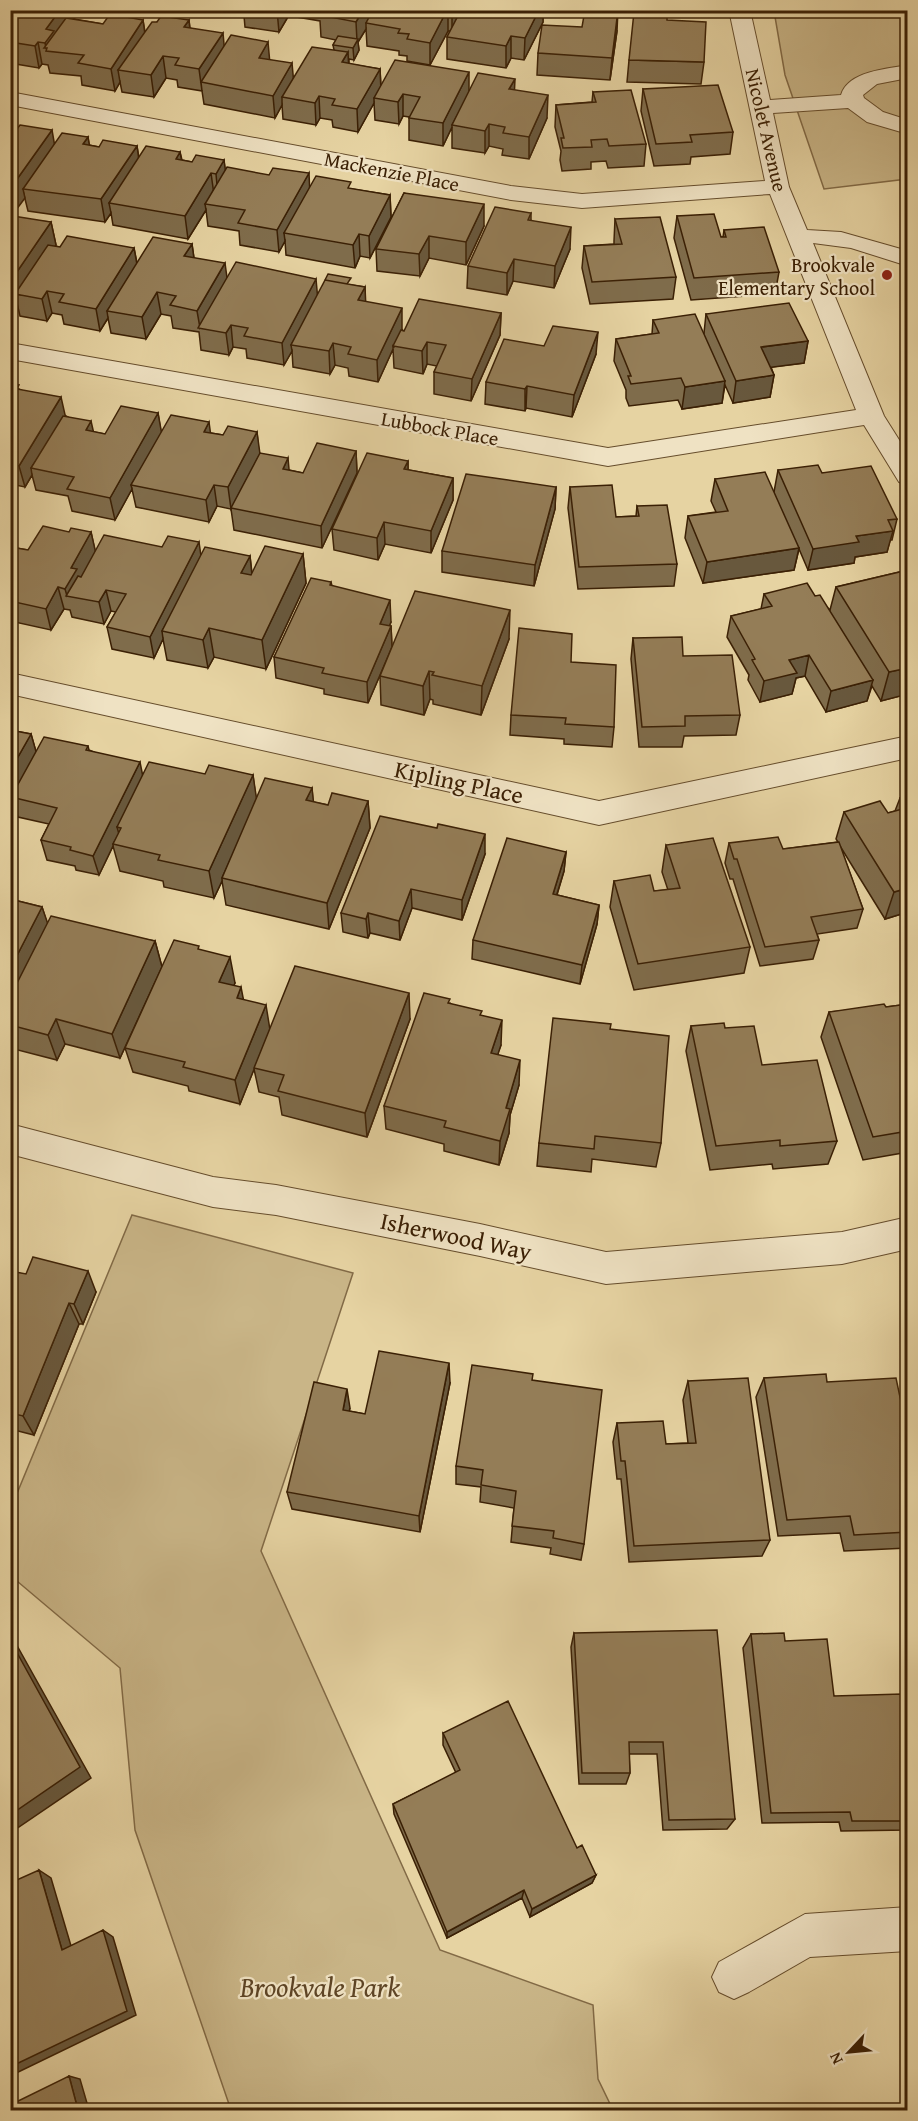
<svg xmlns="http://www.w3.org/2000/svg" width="918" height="2121" viewBox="0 0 918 2121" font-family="'Gentium Book Plus',serif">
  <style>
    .green { fill: #c9b587; stroke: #826a46; stroke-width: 1.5 }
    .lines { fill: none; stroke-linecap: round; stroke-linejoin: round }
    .minor-casing { stroke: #664d2c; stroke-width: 2 }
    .minor { fill: #efe2c3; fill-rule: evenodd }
    .wall { fill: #7f6c4b; stroke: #3b2005; stroke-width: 1.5 }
    .shaded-wall { fill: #68583d; stroke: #3b2005; stroke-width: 1.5 }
    .building { fill: #947d57; stroke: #3b2005; stroke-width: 1.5 }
    .poi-dot { fill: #8f2418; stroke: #efe2c3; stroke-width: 2 }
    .labels { text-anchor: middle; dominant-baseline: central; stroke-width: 4.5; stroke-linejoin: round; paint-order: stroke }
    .far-street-label { font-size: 20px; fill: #3b2005; stroke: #efe2c3 }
    .far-poi-label { font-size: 20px; fill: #3b2005; stroke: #efe2c3; text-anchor: end }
    .street-label { font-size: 24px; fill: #3b2005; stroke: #efe2c3 }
    .near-park-label { font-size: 28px; font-style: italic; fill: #5e4526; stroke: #efe2c3 }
  </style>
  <rect width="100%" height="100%" fill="#e6d3a2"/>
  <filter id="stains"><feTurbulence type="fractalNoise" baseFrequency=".00333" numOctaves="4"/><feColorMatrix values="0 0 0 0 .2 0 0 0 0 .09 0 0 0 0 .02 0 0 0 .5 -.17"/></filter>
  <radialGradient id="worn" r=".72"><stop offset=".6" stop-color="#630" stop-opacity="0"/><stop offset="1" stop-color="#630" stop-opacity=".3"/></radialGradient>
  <path class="green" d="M774 11H907V179L824 189 785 75Z
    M132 1215 353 1273 261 1551 440 1950 593 2005 598 2079 613 2110H231L135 1830 120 1668 11 1576V1508Z"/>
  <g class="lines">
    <g class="minor-casing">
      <path id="minor" d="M729 10H750L770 100 841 95C848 71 887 69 908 65V78L877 84 863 95 864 98 883 112 908 120V134L867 122 848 108 773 113 789 187 807 230 841 232 908 251V266L851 248 813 243 884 416 908 454V485L899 482 864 425 608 466 10 359V343L608 448 856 410 770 194 582 208 511 200 10 105V92L511 186 582 194 765 181Z
        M10 673 599 801 908 736V758L599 825 10 694Z
        M10 1124 213 1177 276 1185 480 1224 606 1252 842 1232 908 1217V1249L842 1264 606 1284 480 1256 276 1215 213 1207 10 1154Z
        M908 1907V1951L810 1957 749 1992 734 1999 719 1992 712 1977 719 1962 805 1914Z"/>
    </g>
    <use href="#minor" class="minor"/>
  </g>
  <path class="wall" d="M10 10H74L75 17 74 19 103 24 143 20 145 32 157 22 189 20 190 28 224 46 270 60 294 77 334 50 333 45 336 40 321 37 320 21 297 17 296 10H543V22L524 60 511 58 506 68 447 59V37L450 31H448L430 65 407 61V56L399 55V51L367 46 366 29 358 42 359 50 354 60 349 59V64L380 69 381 86 469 93 514 90 547 118 529 159 502 155 503 149 489 146 485 153 452 148V127L443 146 409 140V117L403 116 399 124 375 120 374 103 358 132 333 127 332 120 320 118 316 125 283 119 282 105 275 118 204 104 202 91 178 87 177 80 166 78 154 97 122 92 120 82 115 91 82 85 81 76 50 73 48 65 42 64 39 68 10 63Z
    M139 10H168L164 15Z
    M215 10H292L279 32 245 27 244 16 215 12Z
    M617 31 610 80 537 75 538 53Z
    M629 60 704 62 701 84 627 82Z
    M643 89 733 132 730 154 691 157 690 164 654 166 641 111Z
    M593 92 646 144 644 166 608 168 606 161 591 162V169L562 171 560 160 561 151 555 127 556 105 592 102Z
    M88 137 89 145 99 147 137 146 139 158 180 152 182 160 192 162 224 160 225 170 310 188 352 189 390 195 391 217 370 258 360 256 355 268 286 255 285 241 279 252 240 245 239 231 208 226 206 210 188 239 113 225 111 213 105 222 28 211 10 138 55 144Z
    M404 193 484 226 466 265 429 258 420 276 377 271 376 249Z
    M531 213V220L570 249 554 288 513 281 507 295 467 288 468 266Z
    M677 216 721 237H723L724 230 779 272 775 294 691 300 674 238Z
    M10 219 51 222 56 245 55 246 60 247 134 248 137 263 192 244 194 258 227 278 317 295 351 285 365 287V301L404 331 501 313 500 335 471 401 434 394V372L437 366 427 364 423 374 394 368 393 349 378 382 349 376 348 368 335 365 330 374 293 367 292 351 284 365 247 358 246 349 233 347 229 355 201 350 199 332 173 328 171 316 161 314 146 339 111 333 108 318 100 331 64 324 62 315 52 313 47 321 20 316 17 303 10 312Z
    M615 219 676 277 673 299 590 304 582 268 584 246 614 244V241Z
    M706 314 808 341 804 363 771 367 774 375 770 397 733 403 725 385 722 403 682 409 678 400 629 406 626 398V390L614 361 616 339 652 334 653 320 704 333Z
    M544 346 596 354 572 417 526 408 525 411 485 404 486 382Z
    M10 384 94 432 105 434 158 413 161 432 211 433 223 435 257 432 259 453 289 470 303 473 356 451 357 473 322 548 234 530 231 509 217 506 209 522 136 507 132 489 115 520 72 511 68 496 36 490 32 475 25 487 10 484Z
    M408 461V470L453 478V500L431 553 385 544 378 560 334 550 332 529Z
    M778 470 822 473 897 519 892 540H890L887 552 855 557 854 563 808 570 799 549 794 570 703 583 685 538 688 516 716 512 711 501 715 479 774 492Z
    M556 487 555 509 534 586 442 572V551Z
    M570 487 616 517 636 516 637 506 677 564 674 586 578 589 568 508Z
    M69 532H91L95 551 162 547 201 554 250 556 252 573 303 554 306 583 266 669 214 657 208 668 167 660 163 639 154 658 112 649 107 627 116 612 111 611 104 624 72 617 70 610 64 609 51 630 10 621V547L28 550Z
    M908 570V694L881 701 872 686 867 701 826 712 805 676 796 678 792 694 760 702 748 680 749 675 727 637 731 616 761 609 764 594 815 596 830 610 836 587Z
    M331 582 332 586 391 622 389 626H391L392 647 368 703 324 694V689L276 678 274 657Z
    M633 638 683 656 740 715 736 735 684 736 682 747H639L631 659Z
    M509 639 481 715 433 704V700L430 699 424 715 381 705 380 676Z
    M571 662 614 727 612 747 564 744V739L510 735 511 715Z
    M10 730 31 734 36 752 88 746 89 750 143 774 253 775 256 799 312 788 313 802 328 805 368 801 370 828 329 929 226 905 222 881 214 898 164 887 163 881 120 871 113 846 99 875 76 870 75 866 47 860 41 840 49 824 18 817 12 801 10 804Z
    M908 795V912L885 919 840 846 863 909 857 928 817 934 819 940 813 959 760 966 733 879H730L725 863 729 843 783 849 838 842 836 839 844 812 888 813 895 811 900 798Z
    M666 845 750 947 744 973 634 990 610 907 614 881 654 891 668 890 662 872Z
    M566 852 564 871 557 895 599 905 597 924 580 984 472 959 473 940Z
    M485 854 462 920 412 908 400 940 370 933 368 938 343 932 341 913Z
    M10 899 42 907 47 923 155 941 162 967 120 1058 65 1044 57 1060 10 1048Z
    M200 950 235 983 234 985 244 1000 270 1028 410 1019 367 1137 282 1115 279 1097 259 1092 254 1069 240 1104 189 1091 188 1086 133 1072 125 1048Z
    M450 1003 501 1045 497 1055 519 1085 510 1115 509 1133 499 1165 444 1151V1144L386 1129 384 1106Z
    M908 1004V1152L863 1160 821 1037 829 1012 886 1007Z
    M691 1026 725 1028 762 1065 837 1141 828 1164 773 1169 772 1164 710 1170 686 1051Z
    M610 1029 661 1143 656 1167 592 1159 591 1172 537 1166 539 1143Z
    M10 1271 96 1292 83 1324H79L34 1435 10 1429Z
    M764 1378 827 1382 908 1435V1548L844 1551 840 1533 778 1536 756 1397Z
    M532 1380 584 1544 581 1560 550 1554 551 1548 511 1542 514 1508 480 1502 481 1487 456 1484V1466Z
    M688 1381 770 1540 762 1556 629 1562 621 1479H617L613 1442 617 1423 666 1444 688 1443 683 1400Z
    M450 1383 420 1532 292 1509 287 1492 350 1408 349 1411 365 1414Z
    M574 1633 735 1819 727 1829 663 1830 657 1754H629L630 1773 626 1784H579L571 1647Z
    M751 1634 785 1641 834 1696 908 1730V1830L841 1831 839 1822 762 1823 743 1648Z
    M908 1645V1695L901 1653Z
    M443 1733 596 1875 592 1883 530 1917 522 1898 447 1938 394 1814 393 1804 456 1773 443 1745Z"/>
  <path class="shaded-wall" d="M60 10H74L75 17 56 42 46 48 45 43 46 29Z
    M277 10H292L279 32Z
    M363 10H376L366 23V29L358 42 359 50 354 60 353 48 357 41 356 22Z
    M447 10H448V31L430 65V43Z
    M452 10H463L452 32Z
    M539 10H543V22L524 60 525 38Z
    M618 10 617 31 610 80 612 58Z
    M143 20 146 42 118 70 120 82 115 91 111 69Z
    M189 20 191 42 184 27Z
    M223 33 225 55 201 82 202 91 199 69Z
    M511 36V58L506 68V46Z
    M38 42 42 64 39 68 35 46Z
    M268 42 270 64 259 58Z
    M348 52 349 74 342 62Z
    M163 56 166 78 154 97 151 75Z
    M292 63 294 85 282 97V105L275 118 273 96Z
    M380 69 381 91 374 98V103L358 132 357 109Z
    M469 72V94L452 125V127L443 146V123Z
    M515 79 514 101 509 89Z
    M403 94V116L399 124 398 102Z
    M548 95 547 118 529 159V137Z
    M319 96 320 118 316 125 315 103Z
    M489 124V146L485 153V131Z
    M52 130 56 153 23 189 25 198 10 218V189Z
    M88 137 92 160 83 144Z
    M137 146 140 168 109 203 111 213 105 222 101 199Z
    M180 152 184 174 176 159Z
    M224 160 227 182 218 196 216 174Z
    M211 173 214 195 205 204 206 210 188 239 185 216Z
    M309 173 310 196 284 233 285 241 279 252 277 230Z
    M390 195 391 217 370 258 369 236Z
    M484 204V226L466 265V242Z
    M51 222 56 245 22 295 15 294 17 303 10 312V282Z
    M571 227 570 249 554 288 555 266Z
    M359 234 360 256 355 268 353 245Z
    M429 236V258L420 276 419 254Z
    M192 244 195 266 184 256Z
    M134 248 138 270 107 311 108 318 100 331 96 309Z
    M514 259 513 281 507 295V273Z
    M225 263 228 285 200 328 197 311Z
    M316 279 318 301 291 345 292 351 284 365 282 343Z
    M365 287 366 309 358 300Z
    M47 291 52 313 47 321 42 299Z
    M157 292 161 314 146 339 142 317Z
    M402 308V330L394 347 393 346V349L378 382 377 360Z
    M501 313 500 335 471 401 472 379Z
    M231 325 233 347 229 355 226 333Z
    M598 332 596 354 572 417 574 395Z
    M808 341 804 363 758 369 761 347Z
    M427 342V364L423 374 422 351Z
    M333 343 335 365 330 374 329 351Z
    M774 375 770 397 733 403 736 381Z
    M725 381 722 403 682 409 685 387Z
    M527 386 526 408 525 411V389Z
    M61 397 66 419 31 468 32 475 25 487 19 466Z
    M158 413 162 435 131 485 132 489 115 520 110 498Z
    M91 421 96 443 86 430Z
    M209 422 212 444 204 432Z
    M257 432 260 454 231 509 228 487Z
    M356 451 357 473 322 548 321 526Z
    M288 458 290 480 283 469Z
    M408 461V483L404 469Z
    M453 478V500L431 553V531Z
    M214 485 217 506 209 522 206 500Z
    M556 487 555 509 534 586 535 565Z
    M384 522 385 544 378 560 377 538Z
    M893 531 887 552 855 557 854 563 808 570 813 549 856 536Z
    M91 532 96 554 80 582 67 596 65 589 71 568Z
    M199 542 202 563 162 631 163 639 154 658 150 637Z
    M799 548 794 570 703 583 707 562Z
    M303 554 306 583 266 669 262 640Z
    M250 556 253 586 241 573Z
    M58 587 64 609 51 630 46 609Z
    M106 590 111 611 104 624 99 602Z
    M390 600 391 622 381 645 380 624Z
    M510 610 509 639 481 715 482 686Z
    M391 626 392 647 368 703 367 682Z
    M209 628 214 657 208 668 203 640Z
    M809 655 805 676 796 678 792 694 760 702 764 681 789 660Z
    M908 668V694L881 701 889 672Z
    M429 671 430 699 424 715 423 686Z
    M873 680 867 701 826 712 831 691Z
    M31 734 37 755 11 797 12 801 10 804V771Z
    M140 762 144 782 121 828 117 827 119 834 113 844V846L99 875 93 856Z
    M253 775 257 802 222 878V881L214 898 209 871Z
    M312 788 315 816 306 800Z
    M368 801 370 828 329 929 327 903Z
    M485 834V854L462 920V900Z
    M566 852 564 871 551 913 553 894Z
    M908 888V912L885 919 894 892Z
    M411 889 412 908 400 940 399 921Z
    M599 905 597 924 580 984 582 965Z
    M42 907 51 933 10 1014V969Z
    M368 913 370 933 368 938 366 919Z
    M155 941 162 967 120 1058 112 1034Z
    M230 957 235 983 225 1007 219 982Z
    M241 987 246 1013 237 998Z
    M409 993 410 1019 367 1137 365 1113Z
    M266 1005 270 1030 240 1104 235 1080Z
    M56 1019 65 1044 57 1060 48 1035Z
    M502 1020 501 1045 490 1078 491 1053Z
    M520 1060 519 1085 510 1115 509 1133 499 1165 500 1141 506 1108Z
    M88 1271 96 1292 83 1324 74 1304Z
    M69 1303 79 1324 34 1435 23 1416Z
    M449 1363 450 1383 420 1532 419 1516Z
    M347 1389 350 1408 345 1429 343 1410Z
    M10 1633 91 1778 10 1833Z
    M39 1870 51 1878 74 1956 62 1950Z
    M596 1875 592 1883 530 1917 532 1909Z
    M524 1890 522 1898 447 1938V1932Z
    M103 1930 113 1937 136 2015 10 2076V2067Z
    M69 2076 80 2079 89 2110H78Z"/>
  <path class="building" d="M10 10H60L46 29 54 31 45 43 38 42 35 46 10 42V27L13 23H10Z
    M322 10H363L356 22 320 15Z
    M373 10H447L430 43 407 39 409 34 398 33 400 29 366 23Z
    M461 10H539L525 38 511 36 506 46 447 37Z
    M585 10H618L612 58 538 53 542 25 582 27Z
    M634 12 667 14V20L706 22 704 62 629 60Z
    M110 14 143 20 111 69 78 63 84 55 46 51 47 48H44L66 18 103 24Z
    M161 16 189 20 184 27 223 33 199 69 175 65 179 58 163 56 151 75 118 70 152 22H157Z
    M231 35 268 42 259 58 292 63 273 96 201 82Z
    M338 36 358 39 353 48 333 45Z
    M312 47 348 52 342 62 380 69 357 109 332 105 335 99 319 96 315 103 282 97Z
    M395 60 469 72 443 123 409 118 420 97 403 94 398 102 374 98Z
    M478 73 515 79 509 89 548 95 529 137 503 133 505 127 489 124 485 131 452 125Z
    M718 85 733 132 690 135 692 142 656 144 643 89Z
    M631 90 646 144 609 146 607 139 591 140 592 147 563 148 561 138H564L556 105 596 102 593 92Z
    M20 125 52 130 10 189V138Z
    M62 133 88 137 83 144 99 147 103 140 137 146 101 199 23 189Z
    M146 146 180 152 176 159 192 162 196 155 224 160 216 174 211 173 185 216 109 203Z
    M227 167 269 175 273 168 309 173 277 230 238 223 245 210 205 204Z
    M316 176 351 182 348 188 390 195 369 236 359 234 353 245 284 233Z
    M404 193 484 204 466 242 429 236 419 254 376 249Z
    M495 207 531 213 528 220 571 227 555 266 514 259 507 273 468 266Z
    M714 214 721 237H726L724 230 764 227 779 272 694 278 677 216Z
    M13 216 51 222 10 282V219Z
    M660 217 676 277 592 282 584 246 622 244 615 219Z
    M67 236 134 248 96 309 59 302 64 294 47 291 42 299 15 294 48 245 60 247Z
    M153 237 192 244 184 256 225 263 197 311 170 305 176 296 157 292 142 317 107 311Z
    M236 262 316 279 282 343 244 336 248 328 231 325 226 333 198 328Z
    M328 274 351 278 347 284 325 280 322 286Z
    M325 280 365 287 358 300 402 308 377 360 348 354 351 347 333 343 329 351 291 345Z
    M419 299 501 313 472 379 434 372 446 345 427 342 422 351 393 346 401 330 404 331Z
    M789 303 808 341 761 347 774 375 736 381 706 314Z
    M695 314 725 381 685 387 681 378 631 384 628 376H631L616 339 659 333 653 320Z
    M553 326 598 332 574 395 527 386 525 389 486 382 504 339 544 346Z
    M10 384 19 385 17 389 61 397 19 466 10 464Z
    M121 406 158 413 110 498 67 489 74 477 31 468 63 416 91 421 86 430 105 434Z
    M171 415 209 422 204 432 223 435 228 426 257 432 228 487 214 485 206 500 131 485Z
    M317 443 356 451 321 526 231 508 260 453 288 458 283 469 303 473Z
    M367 453 408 461 404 469 453 478 431 531 384 522 377 538 332 529Z
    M818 465 822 473 871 466 897 519 888 520 893 531 856 536 859 542 813 549 778 470Z
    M765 472 799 548 707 562 688 516 728 511 715 479Z
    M466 474 556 487 535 565 442 551Z
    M612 485 616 517 639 516 637 506 667 505 677 564 579 567 570 487Z
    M43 526 69 532 71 528 91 532 71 568 77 569 65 589 58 587 46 609 10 601V547L28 550Z
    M104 535 162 547 168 536 199 542 150 637 107 627 126 594 106 590 99 602 66 596 78 576 81 577Z
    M265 546 303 554 262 640 209 628 203 640 162 631 205 547 250 556 241 573 251 575Z
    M908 570V668L889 672 836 587Z
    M311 578 331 582 330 585 390 600 380 624 391 626 367 682 322 673 324 668 274 657Z
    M807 583 815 596 820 595 873 680 831 691 809 655 789 660 797 673 764 681 752 660 755 659 731 616 772 606 764 594Z
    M415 591 510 610 482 686 432 675 434 672 429 671 423 686 380 676Z
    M519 628 572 634 571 662 616 665 614 727 565 724 566 718 511 715Z
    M682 637 683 656 732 655 740 715 685 716V726L642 727 633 638Z
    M10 730 31 734 10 771Z
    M44 737 88 746 86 750 140 762 93 856 70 850 71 847 41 840 57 808 11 797Z
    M149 762 205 774 209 765 253 775 209 871 158 860 160 855 113 844 121 828 117 827Z
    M265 778 312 788 306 800 328 805 332 793 368 801 327 903 222 878Z
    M908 795V888L894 892 844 812 880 801 888 813 906 808 900 798Z
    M380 816 437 828 438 824 485 834 462 900 411 889 399 921 368 913 366 919 341 913Z
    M778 837 783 849 839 842 863 909 811 917 819 940 765 947 737 859H734L729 843Z
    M507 838 566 852 553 894 599 905 582 965 473 940Z
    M713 838 750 947 638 964 614 881 650 875 654 891 680 888 666 845Z
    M10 899 42 907 10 969Z
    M51 916 155 941 112 1034 56 1019 48 1035 10 1025V997Z
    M174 940 199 946 198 949 230 957 219 982 241 987 237 998 266 1005 235 1080 183 1067 185 1062 125 1048Z
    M295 966 409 993 365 1113 278 1091 284 1075 254 1068Z
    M424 993 450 999 448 1003 482 1011 480 1015 502 1020 491 1053 520 1060 506 1108 510 1109 500 1141 444 1127 446 1121 384 1106Z
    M884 1004 886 1007 908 1004V1131L873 1137 829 1012Z
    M553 1018 611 1024 610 1029 669 1036 661 1143 595 1136 594 1149 539 1143Z
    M724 1023 725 1028 754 1026 762 1065 817 1060 837 1141 780 1146V1140L716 1146 691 1026Z
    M33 1257 88 1271 74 1304 69 1303 23 1416 10 1413V1271L26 1274Z
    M379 1351 449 1363 419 1516 287 1492 314 1382 347 1389 343 1410 365 1414Z
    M472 1365 533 1374 532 1380 602 1390 584 1544 553 1538 554 1531 512 1526 516 1491 481 1485 483 1470 456 1466Z
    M826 1374 827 1382 896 1378 908 1435V1532L854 1535 850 1516 787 1520 764 1378Z
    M748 1378 770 1540 634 1546 625 1461H621L617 1423 663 1421 666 1444 696 1443 688 1381Z
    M717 1630 735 1819 669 1820 663 1742H629L630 1773H582L574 1633Z
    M784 1633 785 1641 827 1639 834 1696 902 1694 908 1730V1821H852L850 1812 771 1813 751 1634Z
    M10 1640 80 1767 10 1815Z
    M508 1701 577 1848 582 1845 596 1875 532 1909 524 1890 447 1932 393 1804 460 1770 443 1733Z
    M39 1870 62 1950 103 1930 127 2011 10 2067V1883Z
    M69 2076 78 2110H10V2105Z"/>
  <circle class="poi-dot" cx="887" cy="275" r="6"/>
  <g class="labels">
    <g class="far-street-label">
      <text transform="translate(767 130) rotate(77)">Nicolet Avenue</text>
      <text transform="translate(392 171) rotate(11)">Mackenzie Place</text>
      <text transform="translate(440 428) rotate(10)">Lubbock Place</text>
    </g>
    <g class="far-poi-label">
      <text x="875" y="264">Brookvale<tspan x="875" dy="23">Elementary School</tspan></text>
    </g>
    <g class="street-label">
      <text transform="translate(459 782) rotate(12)">Kipling Place</text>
      <text transform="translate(456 1236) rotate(12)">Isherwood Way</text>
    </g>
    <g class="near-park-label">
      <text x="320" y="1986">Brookvale Park</text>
    </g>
  </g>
  <rect width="918" height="2121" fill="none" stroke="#e6d3a2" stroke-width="36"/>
  <rect x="12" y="12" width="894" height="2097" fill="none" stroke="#3b2005" stroke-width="3"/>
  <rect x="18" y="18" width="882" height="2085" fill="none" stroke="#3b2005" stroke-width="1.5"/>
  <g transform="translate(849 2052) rotate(244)" stroke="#efe2c3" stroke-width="4.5" paint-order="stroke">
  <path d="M0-4.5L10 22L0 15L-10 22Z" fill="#3b2005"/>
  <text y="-9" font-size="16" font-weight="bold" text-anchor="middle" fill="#3b2005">N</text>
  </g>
  <rect width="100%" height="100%" filter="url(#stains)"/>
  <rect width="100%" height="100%" fill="url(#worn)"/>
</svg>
